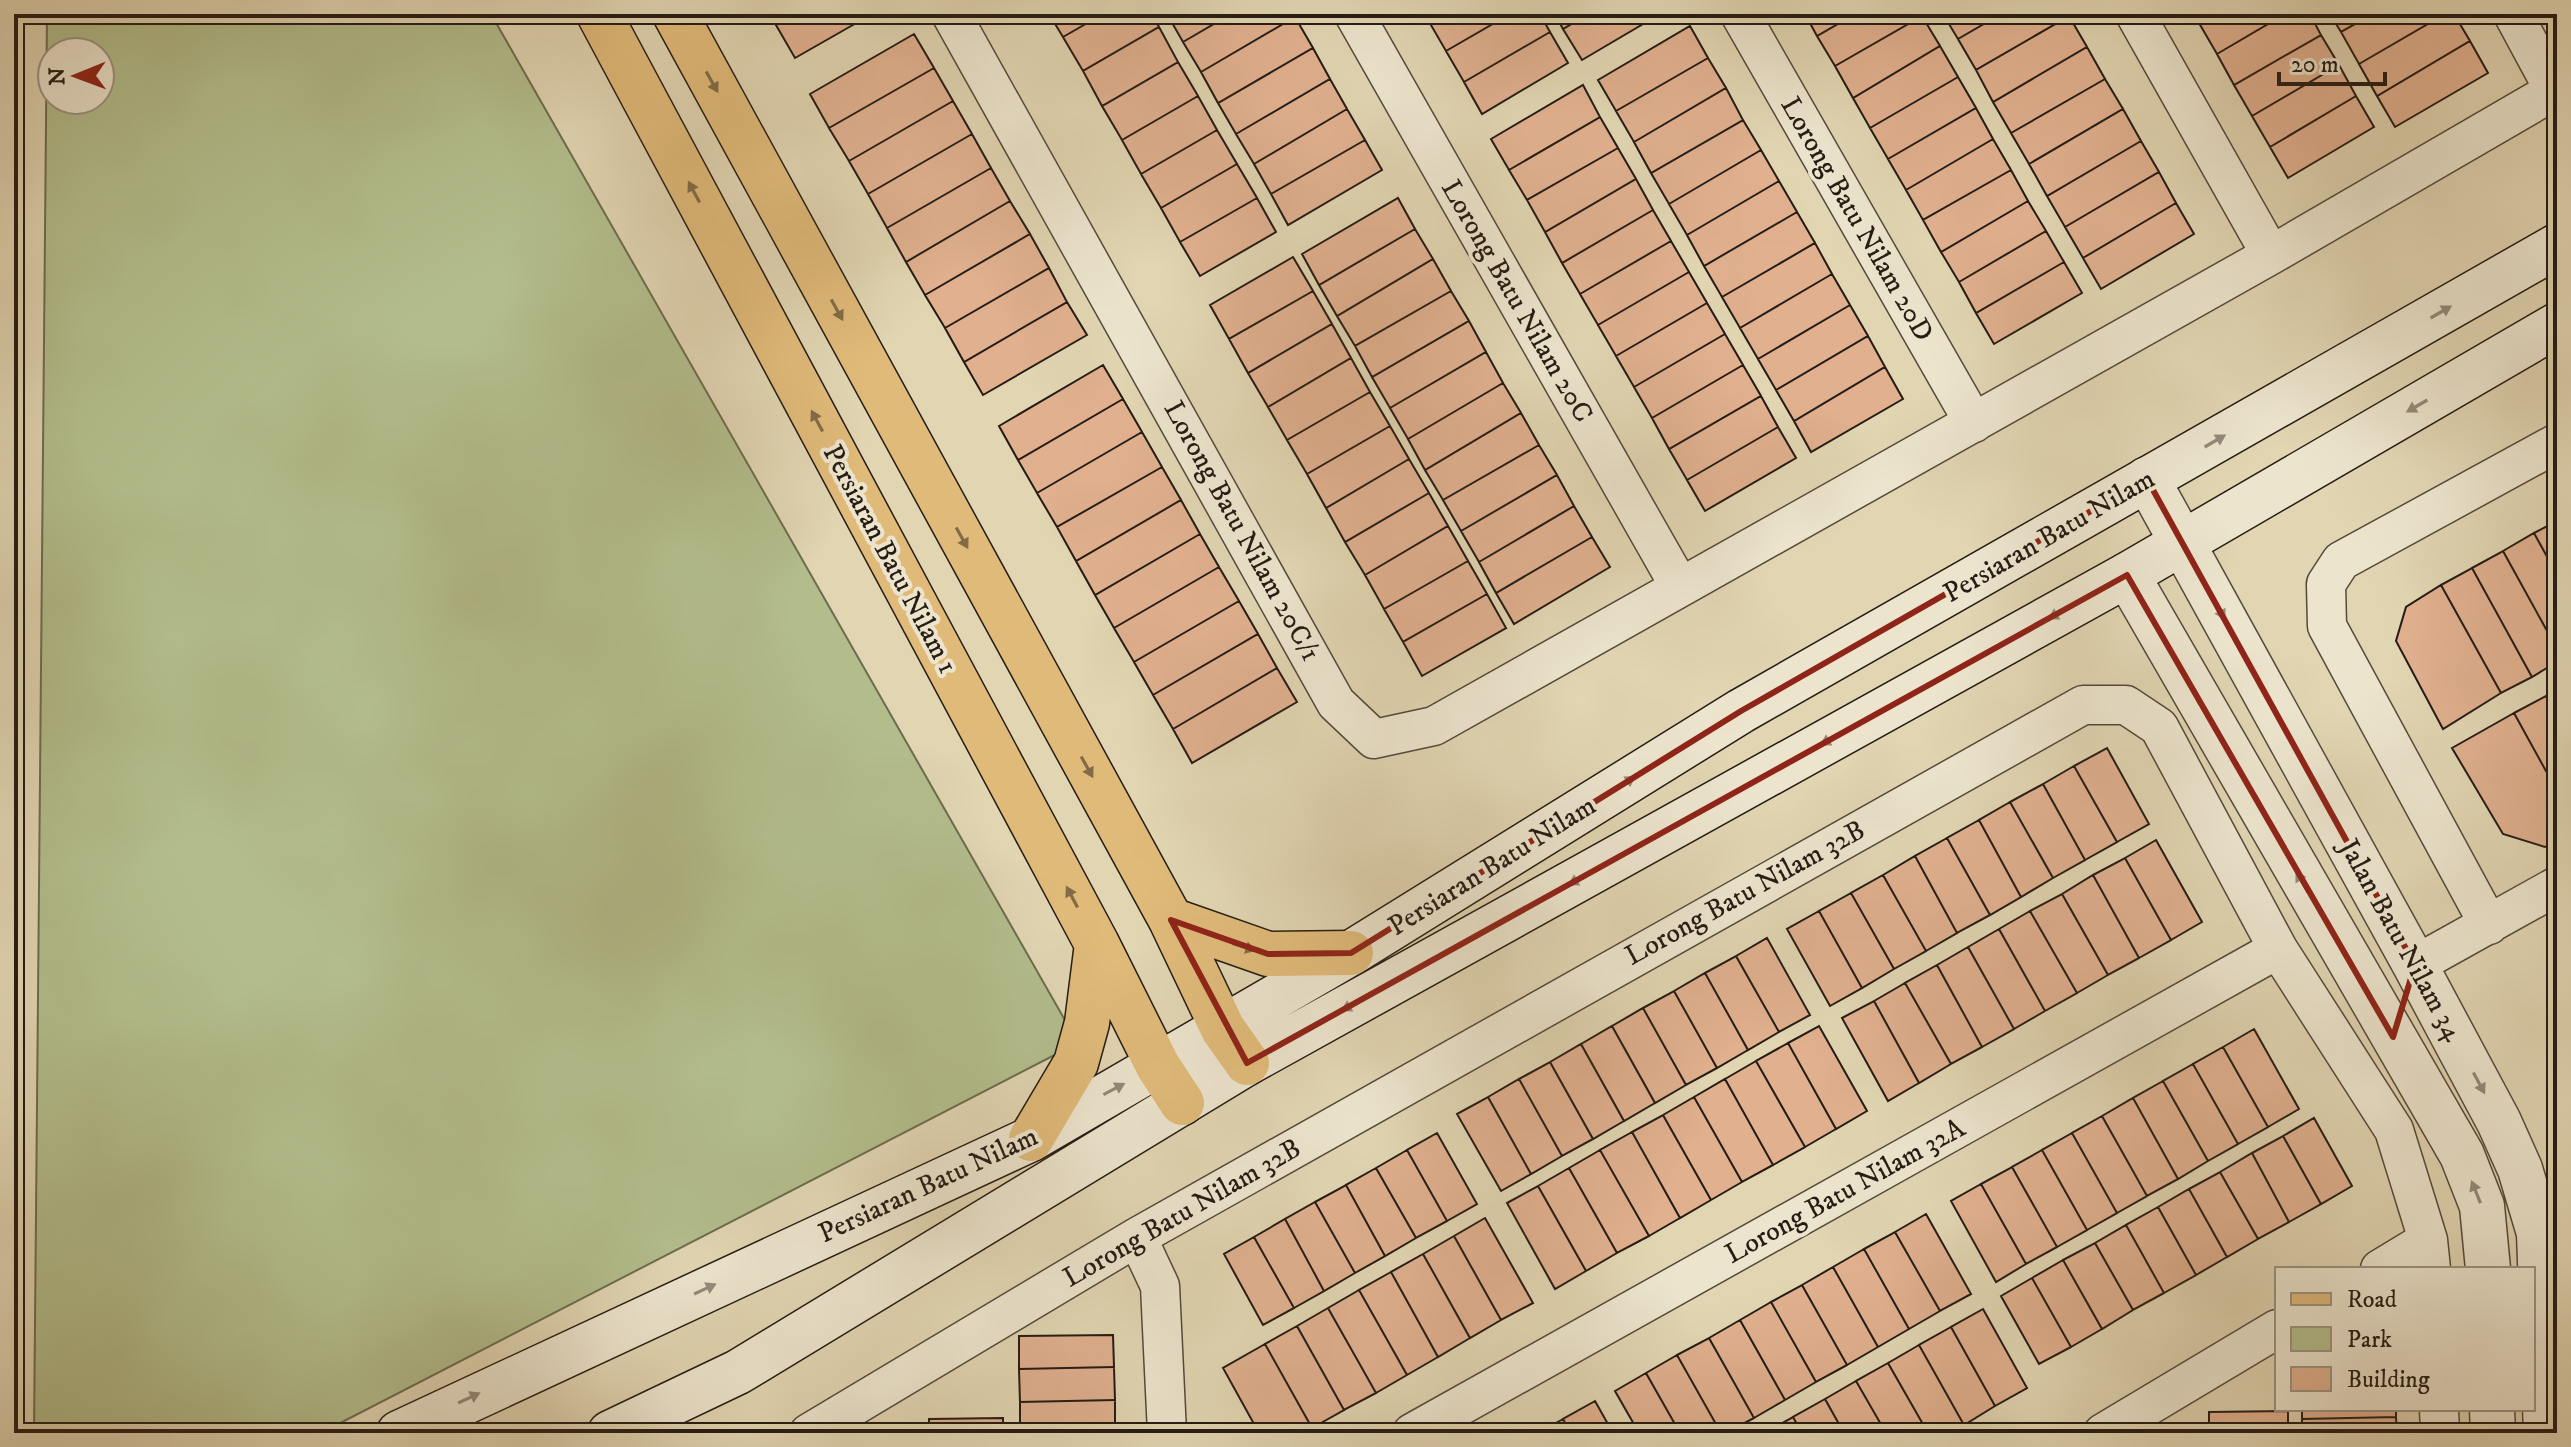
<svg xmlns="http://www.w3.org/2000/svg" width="2571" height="1447" viewBox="0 0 2571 1447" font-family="'IM FELL DW Pica',serif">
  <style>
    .green { fill: #b3bd8c; stroke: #6c6c50; stroke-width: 2; fill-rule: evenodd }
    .building { fill: #e0b08f; stroke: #251c14; stroke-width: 2 }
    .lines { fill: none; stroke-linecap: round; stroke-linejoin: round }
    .minor-casing { stroke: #544a3c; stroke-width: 41 }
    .tertiary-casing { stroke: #544a3c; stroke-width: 47 }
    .secondary-casing { stroke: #251c14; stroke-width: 47 }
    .primary-casing { stroke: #251c14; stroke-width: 47 }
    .minor { stroke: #ece4cd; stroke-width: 38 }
    .tertiary { stroke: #ece4cd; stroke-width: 44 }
    .secondary { stroke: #ece4cd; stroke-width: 44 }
    .primary { stroke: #e0ba79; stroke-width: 44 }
    .oneway { fill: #826b46 }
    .oneway2 { fill: #928a7a }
    .marked { fill: none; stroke: #8f2418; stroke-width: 6; stroke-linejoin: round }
    .labels { text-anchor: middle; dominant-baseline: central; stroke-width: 8; stroke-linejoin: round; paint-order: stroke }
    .street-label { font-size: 28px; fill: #251c14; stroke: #ece4cd }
  </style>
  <rect width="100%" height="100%" fill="#e1d5b2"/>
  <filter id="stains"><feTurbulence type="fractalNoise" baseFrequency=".0025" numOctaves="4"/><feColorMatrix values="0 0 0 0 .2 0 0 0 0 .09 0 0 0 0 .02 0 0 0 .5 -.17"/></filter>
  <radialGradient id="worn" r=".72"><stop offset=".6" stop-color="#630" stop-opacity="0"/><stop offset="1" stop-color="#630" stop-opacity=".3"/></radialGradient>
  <path class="green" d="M47 14H491L1078 1043 321 1433H34ZM52 52H100V100H52Z"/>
  <path class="building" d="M770 14H794L776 25Z
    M794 14H872L795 58 776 25Z
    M1049 14H1103L1063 37Z
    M1103 14H1151L1159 27 1083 71 1063 37Z
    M1167 14H1231L1183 42Z
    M1231 14H1293L1295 17 1201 72 1183 42Z
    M1439 14H1510L1446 51 1428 20Z
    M1510 14H1540L1550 32 1464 82 1446 51Z
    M1555 14H1588L1563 29Z
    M1588 14H1660L1582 60 1563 29Z
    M1805 14H1855L1817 36Z
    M1855 14H1921L1922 16 1835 66 1817 36Z
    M1943 14H2001L1958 39Z
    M2001 14H2068L2069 16 1976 70 1958 39Z
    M2215 14H2285L2217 54 2199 23Z
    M2285 14H2310L2321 35 2234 85 2217 54Z
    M2330 14H2373L2341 32Z
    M2373 14H2445L2359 64 2341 32Z
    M2445 14H2454L2470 41 2377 96 2359 64Z
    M1922 16 1940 46 1853 98 1835 66Z
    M2069 16 2087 47 1993 102 1976 70Z
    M1295 17 1313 48 1218 103 1201 72Z
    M1690 26 1708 58 1616 111 1598 80Z
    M1159 27 1178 62 1102 106 1083 71Z
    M1550 32 1568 63 1482 114 1464 82Z
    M914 34 934 68 829 128 810 94Z
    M2321 35 2339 65 2252 116 2234 85Z
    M2470 41 2488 73 2395 127 2377 96Z
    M1940 46 1958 77 1870 128 1853 98Z
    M2087 47 2105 79 2011 133 1993 102Z
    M1313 48 1330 79 1236 134 1218 103Z
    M1708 58 1726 88 1634 142 1616 111Z
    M1178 62 1198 96 1122 140 1102 106Z
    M2339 65 2356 96 2270 147 2252 116Z
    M934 68 953 101 849 161 829 128Z
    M1958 77 1976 108 1888 159 1870 128Z
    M1330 79 1347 109 1254 164 1236 134Z
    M2105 79 2123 109 2029 164 2011 133Z
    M1583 85 1600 117 1509 170 1491 139Z
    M1726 88 1743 120 1651 173 1634 142Z
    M1198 96 1217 130 1141 174 1122 140Z
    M2356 96 2374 127 2288 178 2270 147Z
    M953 101 972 134 868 194 849 161Z
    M1976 108 1993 139 1906 190 1888 159Z
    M1347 109 1365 140 1271 194 1254 164Z
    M2123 109 2141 141 2047 196 2029 164Z
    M1600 117 1618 148 1527 200 1509 170Z
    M1743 120 1761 150 1669 204 1651 173Z
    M1217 130 1237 164 1161 208 1141 174Z
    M972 134 991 168 887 228 868 194Z
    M1993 139 2011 170 1923 220 1906 190Z
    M1365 140 1382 170 1288 225 1271 194Z
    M2141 141 2159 172 2065 227 2047 196Z
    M1618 148 1636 179 1545 232 1527 200Z
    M1761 150 1779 181 1687 235 1669 204Z
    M1237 164 1257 198 1180 242 1161 208Z
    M991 168 1010 201 906 262 887 228Z
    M2011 170 2028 201 1941 252 1923 220Z
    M2159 172 2176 203 2083 258 2065 227Z
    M1636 179 1653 210 1562 263 1545 232Z
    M1779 181 1797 212 1704 266 1687 235Z
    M1257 198 1276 232 1200 276 1180 242Z
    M1398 198 1415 229 1319 285 1302 254Z
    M1010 201 1030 234 925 295 906 262Z
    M2028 201 2046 231 1959 282 1941 252Z
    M2176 203 2194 234 2101 289 2083 258Z
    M1653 210 1671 241 1580 294 1562 263Z
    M1797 212 1815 243 1722 297 1704 266Z
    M1415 229 1433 259 1337 316 1319 285Z
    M2046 231 2064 262 1976 313 1959 282Z
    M1030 234 1049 268 945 328 925 295Z
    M1671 241 1689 272 1598 325 1580 294Z
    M1815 243 1832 274 1740 328 1722 297Z
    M1293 257 1313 291 1229 339 1210 305Z
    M1433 259 1451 291 1355 346 1337 316Z
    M2064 262 2082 293 1994 344 1976 313Z
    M1049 268 1067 302 964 362 945 328Z
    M1689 272 1707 303 1616 356 1598 325Z
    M1832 274 1850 305 1758 359 1740 328Z
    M1313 291 1332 324 1248 373 1229 339Z
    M1451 291 1469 321 1372 377 1355 346Z
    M1067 302 1087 335 983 395 964 362Z
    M1707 303 1725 334 1634 387 1616 356Z
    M1850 305 1868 336 1776 390 1758 359Z
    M1469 321 1486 352 1390 408 1372 377Z
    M1332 324 1351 358 1268 407 1248 373Z
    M1725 334 1743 365 1652 418 1634 387Z
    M1868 336 1885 367 1794 421 1776 390Z
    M1486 352 1503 383 1408 439 1390 408Z
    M1351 358 1370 392 1287 440 1268 407Z
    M1103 365 1123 399 1018 460 999 426Z
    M1743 365 1761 396 1669 449 1652 418Z
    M1885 367 1903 399 1811 452 1794 421Z
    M1503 383 1521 413 1425 470 1408 439Z
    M1370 392 1390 426 1307 474 1287 440Z
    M1761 396 1778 427 1687 480 1669 449Z
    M1123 399 1142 432 1037 493 1018 460Z
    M1521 413 1539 445 1443 500 1425 470Z
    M1390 426 1409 459 1326 508 1307 474Z
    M1778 427 1796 458 1705 511 1687 480Z
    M1142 432 1162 467 1057 527 1037 493Z
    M1539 445 1557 475 1461 531 1443 500Z
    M1409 459 1429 493 1345 542 1326 508Z
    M1162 467 1181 500 1076 561 1057 527Z
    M1557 475 1574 506 1479 562 1461 531Z
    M1429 493 1448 526 1365 575 1345 542Z
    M1181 500 1200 534 1095 595 1076 561Z
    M1574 506 1592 537 1496 593 1479 562Z
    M2557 521V575L2534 533Z
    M1448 526 1468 561 1384 609 1365 575Z
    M2534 533 2557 575V649L2503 551Z
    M1200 534 1219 567 1114 628 1095 595Z
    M1592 537 1610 567 1514 624 1496 593Z
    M2503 551 2557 649V662L2532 677 2472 568Z
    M1468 561 1487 594 1403 642 1384 609Z
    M1219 567 1239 601 1134 662 1114 628Z
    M2472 568 2532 677 2501 693 2441 585Z
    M2441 585 2501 693 2443 729 2396 641 2406 607Z
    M1487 594 1506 628 1422 676 1403 642Z
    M1239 601 1258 634 1153 695 1134 662Z
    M1258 634 1277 668 1173 729 1153 695Z
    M1277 668 1297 702 1192 763 1173 729Z
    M2557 690V717L2546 696Z
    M2546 696 2557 717V791L2514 713Z
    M2514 713 2557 791V840L2545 847 2503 834 2452 748Z
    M2107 748 2149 824 2117 842 2074 766Z
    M2074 766 2117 842 2085 860 2043 784Z
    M2043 784 2085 860 2053 878 2010 802Z
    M2010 802 2053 878 2021 897 1979 820Z
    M1979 820 2021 897 1990 915 1947 838Z
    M1947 838 1990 915 1957 933 1915 856Z
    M2156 840 2202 922 2171 940 2125 858Z
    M1915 856 1957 933 1926 951 1883 875Z
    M2125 858 2171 940 2139 958 2093 875Z
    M1883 875 1926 951 1894 969 1851 893Z
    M2093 875 2139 958 2108 975 2062 894Z
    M1851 893 1894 969 1862 988 1819 911Z
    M2062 894 2108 975 2077 993 2030 911Z
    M1819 911 1862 988 1830 1006 1787 929Z
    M2030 911 2077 993 2045 1011 1999 929Z
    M1999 929 2045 1011 2014 1029 1968 947Z
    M1767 938 1810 1015 1779 1032 1736 956Z
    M1968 947 2014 1029 1982 1047 1937 965Z
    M1736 956 1779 1032 1748 1050 1705 973Z
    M1937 965 1982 1047 1951 1064 1905 983Z
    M1705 973 1748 1050 1717 1068 1674 991Z
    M1905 983 1951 1064 1919 1083 1874 1001Z
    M1674 991 1717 1068 1686 1085 1643 1008Z
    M1874 1001 1919 1083 1888 1101 1842 1018Z
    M1643 1008 1686 1085 1655 1103 1612 1026Z
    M1612 1026 1655 1103 1624 1121 1581 1044Z
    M1819 1026 1867 1111 1836 1129 1788 1043Z
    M2254 1029 2299 1109 2268 1127 2223 1047Z
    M1788 1043 1836 1129 1805 1147 1756 1061Z
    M1581 1044 1624 1121 1593 1139 1550 1062Z
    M2223 1047 2268 1127 2238 1144 2193 1064Z
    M1756 1061 1805 1147 1773 1165 1725 1079Z
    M1550 1062 1593 1139 1562 1156 1519 1079Z
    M2193 1064 2238 1144 2208 1161 2163 1081Z
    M1519 1079 1562 1156 1531 1174 1488 1097Z
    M1725 1079 1773 1165 1742 1182 1694 1097Z
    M2163 1081 2208 1161 2178 1179 2133 1098Z
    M1488 1097 1531 1174 1501 1191 1457 1114Z
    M1694 1097 1742 1182 1711 1200 1663 1115Z
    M2133 1098 2178 1179 2147 1196 2102 1116Z
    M1663 1115 1711 1200 1680 1218 1632 1132Z
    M2102 1116 2147 1196 2117 1213 2072 1133Z
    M2314 1118 2352 1186 2321 1204 2283 1136Z
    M1632 1132 1680 1218 1649 1236 1600 1150Z
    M1437 1133 1477 1204 1447 1221 1407 1150Z
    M2072 1133 2117 1213 2087 1230 2042 1150Z
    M2283 1136 2321 1204 2289 1222 2252 1153Z
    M1407 1150 1447 1221 1416 1238 1376 1168Z
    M1600 1150 1649 1236 1617 1253 1569 1168Z
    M2042 1150 2087 1230 2057 1247 2012 1167Z
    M2252 1153 2289 1222 2258 1239 2220 1172Z
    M2012 1167 2057 1247 2026 1264 1981 1184Z
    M1376 1168 1416 1238 1385 1256 1346 1185Z
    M1569 1168 1617 1253 1586 1271 1538 1186Z
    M2220 1172 2258 1239 2227 1257 2189 1189Z
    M1981 1184 2026 1264 1996 1282 1951 1201Z
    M1346 1185 1385 1256 1355 1273 1315 1202Z
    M1538 1186 1586 1271 1555 1289 1507 1203Z
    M2189 1189 2227 1257 2196 1275 2158 1207Z
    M1315 1202 1355 1273 1324 1291 1285 1219Z
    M2158 1207 2196 1275 2164 1293 2126 1225Z
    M1926 1214 1971 1294 1940 1311 1895 1232Z
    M1485 1218 1533 1303 1501 1320 1454 1236Z
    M1285 1219 1324 1291 1294 1308 1254 1237Z
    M2126 1225 2164 1293 2133 1310 2095 1243Z
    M1895 1232 1940 1311 1909 1329 1864 1249Z
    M1454 1236 1501 1320 1470 1338 1423 1254Z
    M1254 1237 1294 1308 1263 1325 1224 1254Z
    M2095 1243 2133 1310 2102 1329 2063 1260Z
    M1864 1249 1909 1329 1878 1347 1833 1267Z
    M1423 1254 1470 1338 1438 1357 1391 1272Z
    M2063 1260 2102 1329 2071 1347 2032 1278Z
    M1833 1267 1878 1347 1847 1365 1802 1285Z
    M1391 1272 1438 1357 1407 1375 1359 1290Z
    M2032 1278 2071 1347 2039 1364 2001 1296Z
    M1802 1285 1847 1365 1816 1382 1771 1302Z
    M1359 1290 1407 1375 1376 1393 1328 1308Z
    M1771 1302 1816 1382 1785 1400 1740 1320Z
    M1328 1308 1376 1393 1344 1410 1297 1326Z
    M1983 1309 2027 1388 1995 1406 1951 1327Z
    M1740 1320 1785 1400 1754 1418 1709 1338Z
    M1297 1326 1344 1410 1312 1428 1265 1344Z
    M1951 1327 1995 1406 1964 1425 1919 1345Z
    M1113 1335 1114 1367 1019 1369V1336Z
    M1709 1338 1754 1418 1726 1433H1721L1677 1355Z
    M1265 1344 1312 1428 1304 1433H1259L1223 1368Z
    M1919 1345 1964 1425 1949 1433H1928L1888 1363Z
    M1677 1355 1721 1433H1680L1646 1373Z
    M1888 1363 1928 1433H1886L1856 1381Z
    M1114 1367 1115 1400 1020 1402 1019 1369Z
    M1646 1373 1680 1433H1639L1615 1391Z
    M1856 1381 1886 1433H1844L1825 1399Z
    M1825 1399 1844 1433H1802L1793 1417Z
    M1115 1400V1432L1020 1433V1402Z
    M1595 1401 1613 1433H1571L1563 1419Z
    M2302 1409H2396V1417L2302 1419Z
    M2288 1411V1433H2209V1412Z
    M1793 1417 1802 1433H1764Z
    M2396 1417 2397 1433H2302V1419Z
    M1003 1418V1433H929V1419Z
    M1563 1419 1571 1433H1538Z"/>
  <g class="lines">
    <g class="minor-casing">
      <path id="minor" d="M951 14 1336 703 1374 739 1434 726 2271 255 2557 89
        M1354 14 1680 587
        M1740 14 1974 423
        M2135 14 2271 255
        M2513 14 2554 90
        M2489 925 2327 626 2326 584 2341 561 2557 443
        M2415 965 2557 886
        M1137 1237 1160 1286 1167 1433
        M2380 1269 2428 1240
        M2439 1409 2440 1433
        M809 1433 1137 1237 2083 705H2126L2159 727 2278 949 2394 1130 2428 1240 2431 1269
        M1412 1433 2278 949
        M2103 1433 2277 1329"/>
    </g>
    <g class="tertiary-casing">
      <path id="tertiary" d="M2147 479 2415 965 2499 1122 2520 1169 2539 1233 2546 1433
        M2127 575 2462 1155 2482 1206 2488 1269
        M2492 1409 2493 1433"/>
    </g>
    <g class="secondary-casing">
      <path id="secondary" d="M399 1433 1031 1139 1351 953 1741 711 2557 246
        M610 1433 738 1372 1247 1063 2127 575 2557 325"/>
    </g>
    <g class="primary-casing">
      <path id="primary" d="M599 14 1097 944 1158 1066 1182 1103
        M675 14 1171 920 1223 1029 1247 1063
        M1171 920 1268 954 1351 953
        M1031 1139 1076 1063 1087 1023 1097 944"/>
    </g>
    <use href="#minor" class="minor"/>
    <use href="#tertiary" class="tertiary"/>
    <use href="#secondary" class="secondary"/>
    <use href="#primary" class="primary"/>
  </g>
  <defs><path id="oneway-solid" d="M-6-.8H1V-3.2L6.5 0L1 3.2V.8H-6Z" transform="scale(2)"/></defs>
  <g class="oneway">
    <use href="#oneway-solid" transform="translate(712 82) rotate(61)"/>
    <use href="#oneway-solid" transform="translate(694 192) rotate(-118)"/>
    <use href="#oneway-solid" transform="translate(837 310) rotate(61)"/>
    <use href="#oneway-solid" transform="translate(817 421) rotate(-118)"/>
    <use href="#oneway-solid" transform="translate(962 538) rotate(61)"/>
    <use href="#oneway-solid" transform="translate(1087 767) rotate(61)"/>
    <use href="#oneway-solid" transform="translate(1072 897) rotate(-118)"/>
    <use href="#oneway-solid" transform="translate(1244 947) rotate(17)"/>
  </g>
  <g class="oneway2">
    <use href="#oneway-solid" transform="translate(2441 312) rotate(-30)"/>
    <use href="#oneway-solid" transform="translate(2417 406) rotate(150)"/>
    <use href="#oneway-solid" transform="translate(2215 441) rotate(-30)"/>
    <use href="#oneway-solid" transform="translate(2219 609) rotate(61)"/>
    <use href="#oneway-solid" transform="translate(2059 613) rotate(151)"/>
    <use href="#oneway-solid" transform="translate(1831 739) rotate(151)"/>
    <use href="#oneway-solid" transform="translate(1625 783) rotate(-32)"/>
    <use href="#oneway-solid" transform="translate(1579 879) rotate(151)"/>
    <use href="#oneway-solid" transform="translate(2302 882) rotate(-120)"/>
    <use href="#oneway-solid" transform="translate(1352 1005) rotate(151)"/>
    <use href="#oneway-solid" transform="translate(2479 1083) rotate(62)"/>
    <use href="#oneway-solid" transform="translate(1114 1089) rotate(-28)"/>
    <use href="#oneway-solid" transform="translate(2476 1192) rotate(-112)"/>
    <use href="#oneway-solid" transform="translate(705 1289) rotate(-25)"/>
    <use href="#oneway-solid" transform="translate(469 1398) rotate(-25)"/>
  </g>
  <path class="marked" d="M2147 479 2415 965 2393 1037 2127 575 1247 1063 1171 920 1268 954 1351 953 1741 711Z"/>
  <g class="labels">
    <g class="street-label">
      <text transform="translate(1857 219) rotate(60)">Lorong Batu Nilam 20D</text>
      <text transform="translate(1517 301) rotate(60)">Lorong Batu Nilam 20C</text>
      <text transform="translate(1242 531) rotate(61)">Lorong Batu Nilam 20C/1</text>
      <text transform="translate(2049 536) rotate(-30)">Persiaran Batu Nilam</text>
      <text transform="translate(890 559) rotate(62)">Persiaran Batu Nilam 1</text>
      <text transform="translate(1492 866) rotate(-32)">Persiaran Batu Nilam</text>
      <text transform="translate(1745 893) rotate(-29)">Lorong Batu Nilam 32B</text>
      <text transform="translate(2401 940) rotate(61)">Jalan Batu Nilam 34</text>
      <text transform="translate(928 1185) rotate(-25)">Persiaran Batu Nilam</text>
      <text transform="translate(1845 1191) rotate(-29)">Lorong Batu Nilam 32A</text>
      <text transform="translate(1182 1213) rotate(-30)">Lorong Batu Nilam 32B</text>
    </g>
  </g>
  <rect width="2571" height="1447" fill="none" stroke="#e1d5b2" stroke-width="48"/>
  <rect x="16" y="16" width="2539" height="1415" fill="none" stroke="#251c14" stroke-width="4"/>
  <rect x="24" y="24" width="2523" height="1399" fill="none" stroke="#251c14" stroke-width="2"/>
  <rect x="2275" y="1267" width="260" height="144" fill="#ece4cd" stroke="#9c9483" stroke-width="2"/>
  <rect x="2291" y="1293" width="40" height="12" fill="#e0ba79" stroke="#9c9483" stroke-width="2"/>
  <text x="2347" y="1307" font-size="24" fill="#251c14">Road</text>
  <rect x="2291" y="1327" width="40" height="24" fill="#b3bd8c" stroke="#9c9483" stroke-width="2"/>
  <text x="2347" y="1347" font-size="24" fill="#251c14">Park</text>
  <rect x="2291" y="1367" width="40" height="24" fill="#e0b08f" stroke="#9c9483" stroke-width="2"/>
  <text x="2347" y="1387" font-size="24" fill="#251c14">Building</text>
  <g transform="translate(76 76) rotate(269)"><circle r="38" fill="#ece4cd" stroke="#9c9483" stroke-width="2"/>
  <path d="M0-6L14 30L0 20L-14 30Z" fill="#8f2418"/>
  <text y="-12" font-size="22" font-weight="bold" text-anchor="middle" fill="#251c14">N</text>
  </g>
  <path d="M2279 72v12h106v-12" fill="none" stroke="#251c14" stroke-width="4"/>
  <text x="2291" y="72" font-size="24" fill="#251c14" stroke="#ece4cd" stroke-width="6" paint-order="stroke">20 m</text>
  <rect width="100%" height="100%" filter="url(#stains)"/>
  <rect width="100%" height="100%" fill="url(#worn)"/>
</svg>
